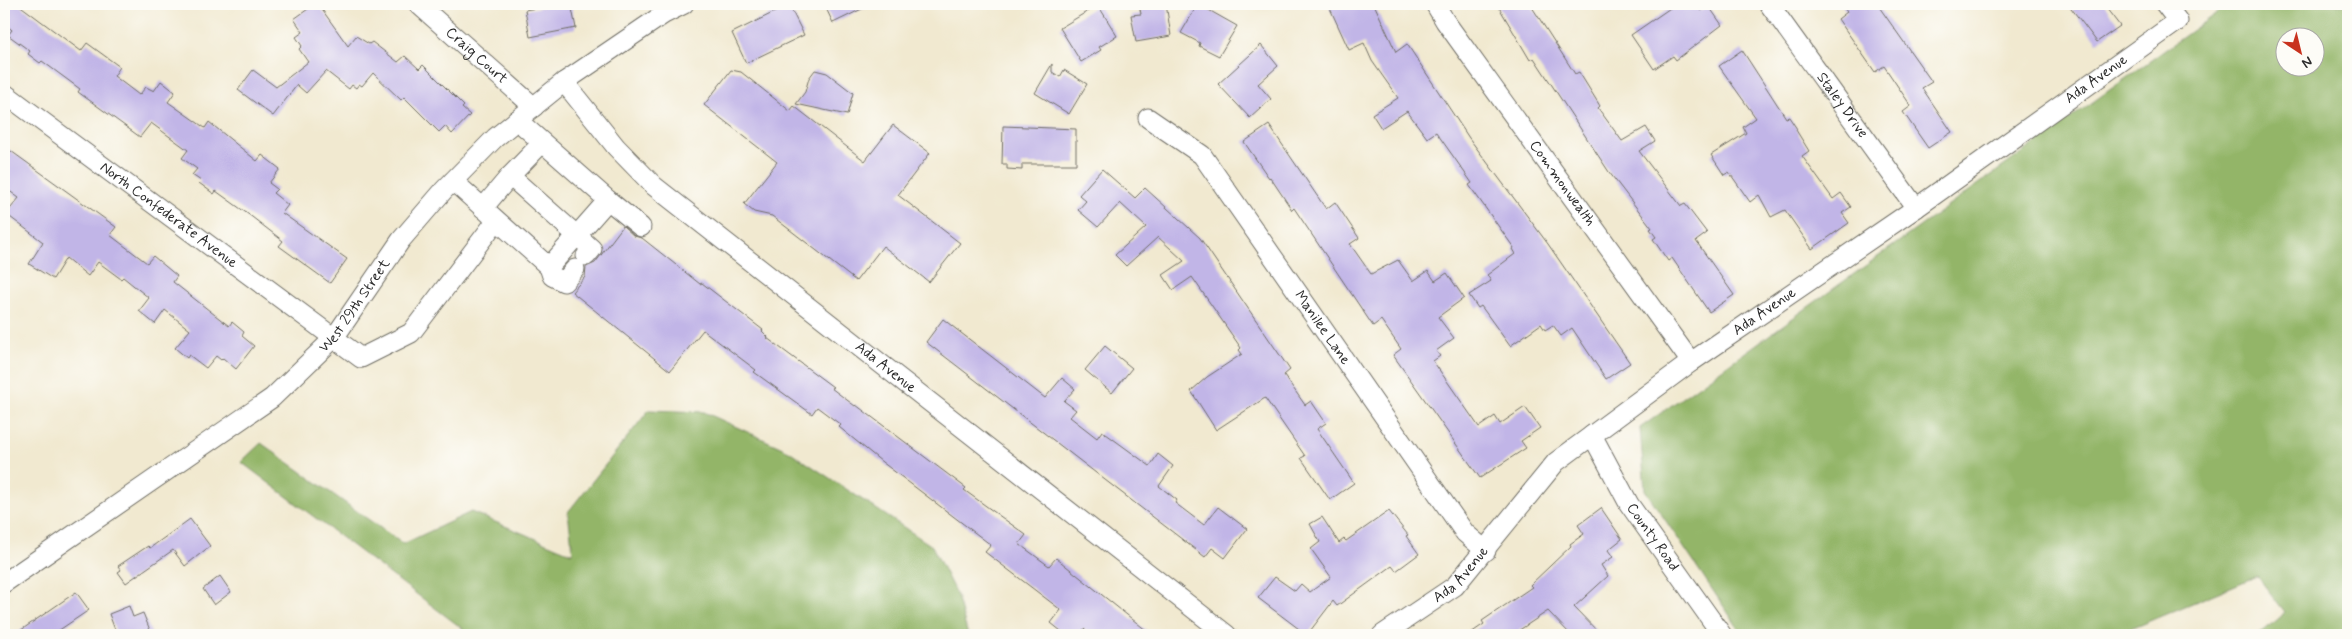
<svg xmlns="http://www.w3.org/2000/svg" width="2352" height="639" viewBox="0 0 2352 639" font-family="Mynerve,sans-serif">
  <style>
    .forest { fill: #93b568; stroke: #5f704a; fill-rule: evenodd }
    .building { fill: #c1b5e7 }
    .lines { fill: none; stroke-linecap: round; stroke-linejoin: round }
    .minor-casing { stroke: #706e65; stroke-width: 21 }
    .minor { stroke: #fff; stroke-width: 19 }
    .labels { text-anchor: middle; dominant-baseline: central; stroke-width: 4; stroke-linejoin: round; paint-order: stroke }
    .street-label { font-size: 15px; fill: #2b2b2b; stroke: #fdfcf7 }
  </style>
  <rect width="100%" height="100%" fill="#fdfcf7"/>
  <filter id="ink" filterUnits="userSpaceOnUse"><feTurbulence type="fractalNoise" baseFrequency=".02" numOctaves="2"/><feDisplacementMap in="SourceGraphic" scale="10" xChannelSelector="R" yChannelSelector="G"/><feConvolveMatrix kernelMatrix="1 2 1 2 8 2 1 2 1" color-interpolation-filters="sRGB"/></filter>
  <filter id="wash" filterUnits="userSpaceOnUse"><feTurbulence type="fractalNoise" baseFrequency=".0096" numOctaves="4" result="noise"/><feDisplacementMap in="SourceGraphic" scale="20" xChannelSelector="R" yChannelSelector="G"/><feGaussianBlur stdDeviation="1.12" result="paint"/><feColorMatrix in="noise" values="0 0 0 0 0 0 0 0 0 0 0 0 0 0 0 0 0 1.4 0 .05"/><feComposite in="paint" operator="in"/></filter>
  <g filter="url(#wash)">
    <rect width="100%" height="100%" fill="#f1e9d0"/>
    <path class="forest" d="M2229 4H2348V635H2259L2285 612 2257 576 2116 635H1743L1645 490 1640 428ZM2284 38H2314V68H2284Z
      M649 410 704 412 789 451 932 546 957 596 968 635H471L241 462 261 443 403 544 471 512 573 554 568 512Z"/>
    <g id="blocks">
      <path class="building" d="M4 4H18L81 51 87 43 120 67 114 76 139 95 146 87 154 91 161 81 175 92 168 102 205 128 209 122 257 161 262 155 280 169 269 183 277 189 273 193 288 205 282 213 347 259 330 283 279 246 283 241 252 217 216 191 214 194 199 183 201 181 192 175 197 169 182 158 188 150 151 123 140 137 78 92 80 89 42 61 40 63 28 54 30 51 8 35 12 30 4 23Z
        M315 4H318L348 46 356 36 369 44 372 42 398 62 405 56 419 69 423 65 464 106 462 108 470 115 452 134 445 126 439 132 404 97 401 100 373 73 362 86 359 84 356 88 352 85 349 89 326 71 306 93 297 85 273 116 238 90 253 70 276 87 308 62 299 49 302 46 296 37 303 32 294 19Z
        M558 4H571L576 28 530 37 525 10Z
        M824 4H872L833 23Z
        M1139 4H1166L1171 36 1136 42 1131 15 1141 14Z
        M1198 4 1237 26 1219 56 1199 46 1200 43 1181 33Z
        M1328 4H1374L1396 52 1407 44 1469 138 1548 244 1630 363 1606 379 1572 328 1561 336 1553 325 1545 330 1541 324 1510 346 1481 306 1478 308 1469 295 1491 281 1487 275 1515 254 1512 249 1514 248 1469 185 1472 183 1436 132 1427 138 1407 111 1381 128 1372 114 1398 98 1372 61 1364 43 1349 50Z
        M1497 4H1530L1575 74 1579 72 1600 106 1598 108 1622 141 1646 127 1655 141 1639 151 1681 206 1685 204 1707 233 1696 241 1734 295 1709 312 1672 258 1668 261 1653 239 1656 237 1650 229 1652 228 1609 172 1534 58 1530 60Z
        M1676 4H1696L1701 11 1708 5 1722 25 1676 60 1673 56 1654 69 1631 35Z
        M1841 4H1877L1932 82 1922 88 1952 132 1928 148 1903 112 1911 106 1884 66 1875 72 1838 19 1847 12Z
        M2068 4H2103L2120 26 2097 42Z
        M789 5 804 35 746 63 732 33Z
        M1098 5 1117 36 1099 47 1101 50 1081 62 1060 28Z
        M1261 45 1278 66 1258 84 1271 99 1250 118 1218 84Z
        M1742 50 1786 118 1789 117 1797 129 1796 130 1809 151 1802 156 1833 199 1841 193 1851 207 1842 213 1849 223 1812 249 1785 210 1771 217 1759 195 1750 202 1729 172 1724 175 1711 155 1746 133 1743 127 1756 118 1719 66Z
        M1052 64V72L1060 77 1064 70 1087 84 1069 114 1035 93Z
        M731 70 741 72 790 111 794 106 865 161 893 125 930 153 898 195 960 243 929 282 883 246 856 281 772 216 754 212 744 204 777 162 704 105Z
        M815 70 827 73 853 93 847 115 796 104 805 92 809 78Z
        M1269 125 1326 209 1335 202 1359 238 1350 244 1371 274 1398 260 1413 281 1428 271 1435 281 1447 273 1464 298 1438 317 1454 338 1436 351 1440 356 1433 361 1479 427 1495 416 1500 424 1525 407 1540 428 1521 441 1526 448 1480 478 1393 355 1401 349 1381 320 1373 326 1294 208 1292 210 1270 177 1269 178 1244 142Z
        M1003 126 1076 129V164H1022V170L1007 169V164H1002Z
        M4 146 116 227 110 235 147 263 153 256 177 276 173 282 229 326 232 322 244 332 242 336 254 346 236 369 223 358 221 360 216 356 206 368 189 355 187 358 175 348 190 330 165 310 155 324 139 311 149 298 123 277 121 279 98 262 88 276 66 258 53 279 29 264 43 242 6 214 19 198 4 187Z
        M1102 169 1135 198 1145 188 1200 238 1290 370 1284 375 1305 405 1311 401 1326 423 1317 429 1354 483 1330 500 1301 458 1305 456 1265 398 1216 430 1191 391 1207 377 1242 354 1239 350 1241 348 1192 277 1173 290 1163 275 1184 261 1158 237 1126 266 1115 255 1146 227 1120 203 1098 227 1078 210 1086 201 1079 195Z
        M623 226 634 236 642 238 700 284 702 283 763 330 762 331 768 337 767 338 833 387 831 388 855 406 856 405 966 488 964 490 1026 535 1019 544 1049 566 1056 558 1152 635H1091L1084 629 1079 635H1066L1051 623 1061 610 985 552 991 545 882 462 839 427 841 425 817 407 812 414 754 372 756 370 703 330 670 371 572 292 585 277 586 267 595 263Z
        M943 319 1045 398 1062 378 1075 389 1064 401 1076 410 1070 417 1097 438 1102 431 1150 466 1158 454 1173 466 1159 486 1177 500 1175 503 1204 525 1218 507 1247 529 1225 558 1212 548 1205 557 926 342Z
        M1105 346 1132 368 1112 393 1085 370Z
        M1601 508 1622 539 1608 550 1613 557 1601 565 1608 576 1574 607 1601 635H1571L1548 611 1512 635H1468L1484 624 1482 621 1532 587 1530 585 1571 546 1570 544 1584 534 1578 525Z
        M1389 511 1408 535 1406 536 1419 554 1396 571 1392 566 1337 606 1333 601 1307 635 1258 598 1275 577 1295 591 1301 584 1310 592 1331 577 1311 549 1320 542 1310 524 1322 517 1339 543 1344 539 1346 541Z
        M190 519 210 546 185 566 173 550 126 583 118 572 121 570 118 566 148 546 150 548Z
        M220 576 231 592 214 605 203 589Z
        M76 592 89 610 52 635H14Z
        M129 606 133 617 143 613 152 635H117L109 614Z"/>
    </g>
  </g>
  <g filter="url(#ink)">
    <use href="#blocks" fill-opacity="0" stroke="#706e65" stroke-width="1"/>
    <g class="lines">
      <g class="minor-casing">
        <g id="minor">
          <path id="s1" d="M418 4 534 107"/>
          <path id="s2" d="M1435 4 1445 21 1691 362"/>
          <path id="s3" d="M1769 4 1916 208"/>
          <path id="s4" d="M564 82 616 147 654 186 1227 635"/>
          <path id="s5" d="M4 93 361 358 411 333 496 221"/>
          <path id="s6" d="M1148 118 1202 155 1465 533 1486 551"/>
          <path d="M510 176 592 249 586 256"/>
          <path d="M453 181 549 267 608 200 517 120"/>
          <path d="M608 200 641 227"/>
          <path d="M483 208 510 176 542 143"/>
          <path d="M549 267 552 276 564 282 575 269"/>
          <path id="s7" d="M1592 435 1629 504 1722 635"/>
          <path id="s8" d="M4 583 272 398 334 338 401 240 444 190 495 138 564 82 664 14 684 4"/>
          <path id="s9" d="M1382 635 1455 586 1556 462 1691 362 1916 208 2178 21 2165 4"/>
        </g>
      </g>
      <use href="#minor" class="minor"/>
    </g>
  </g>
  <g class="labels">
    <g class="street-label">
      <text stroke="none"><textPath href="#s1" startOffset="78">Craig Court</textPath></text>
      <text stroke="none"><textPath href="#s9" startOffset="910">Ada Avenue</textPath></text>
      <text stroke="none"><textPath href="#s3" startOffset="125">Staley Drive</textPath></text>
      <text stroke="none"><textPath href="#s2" startOffset="220">Commonwealth</textPath></text>
      <text stroke="none"><textPath href="#s5" startOffset="205">North Confederate Avenue</textPath></text>
      <text stroke="none"><textPath href="#s8" startOffset="450">West 29th Street</textPath></text>
      <text stroke="none"><textPath href="#s9" startOffset="505">Ada Avenue</textPath></text>
      <text stroke="none"><textPath href="#s6" startOffset="276">Manilee Lane</textPath></text>
      <text stroke="none"><textPath href="#s4" startOffset="432">Ada Avenue</textPath></text>
      <text stroke="none"><textPath href="#s7" startOffset="119">County Road</textPath></text>
      <text stroke="none"><textPath href="#s9" startOffset="100">Ada Avenue</textPath></text>
    </g>
  </g>
  <rect width="2352" height="639" fill="none" stroke="#fdfcf7" stroke-width="20"/>
  <g transform="translate(2300 52) rotate(145)"><circle r="24" fill="#fdfcf7" stroke="#a9a8a5"/>
  <path d="M0-4L9 19L0 12L-9 19Z" fill="#c8321e"/>
  <text y="-8" font-size="14" font-weight="bold" text-anchor="middle" fill="#2b2b2b">N</text>
  </g>
</svg>
